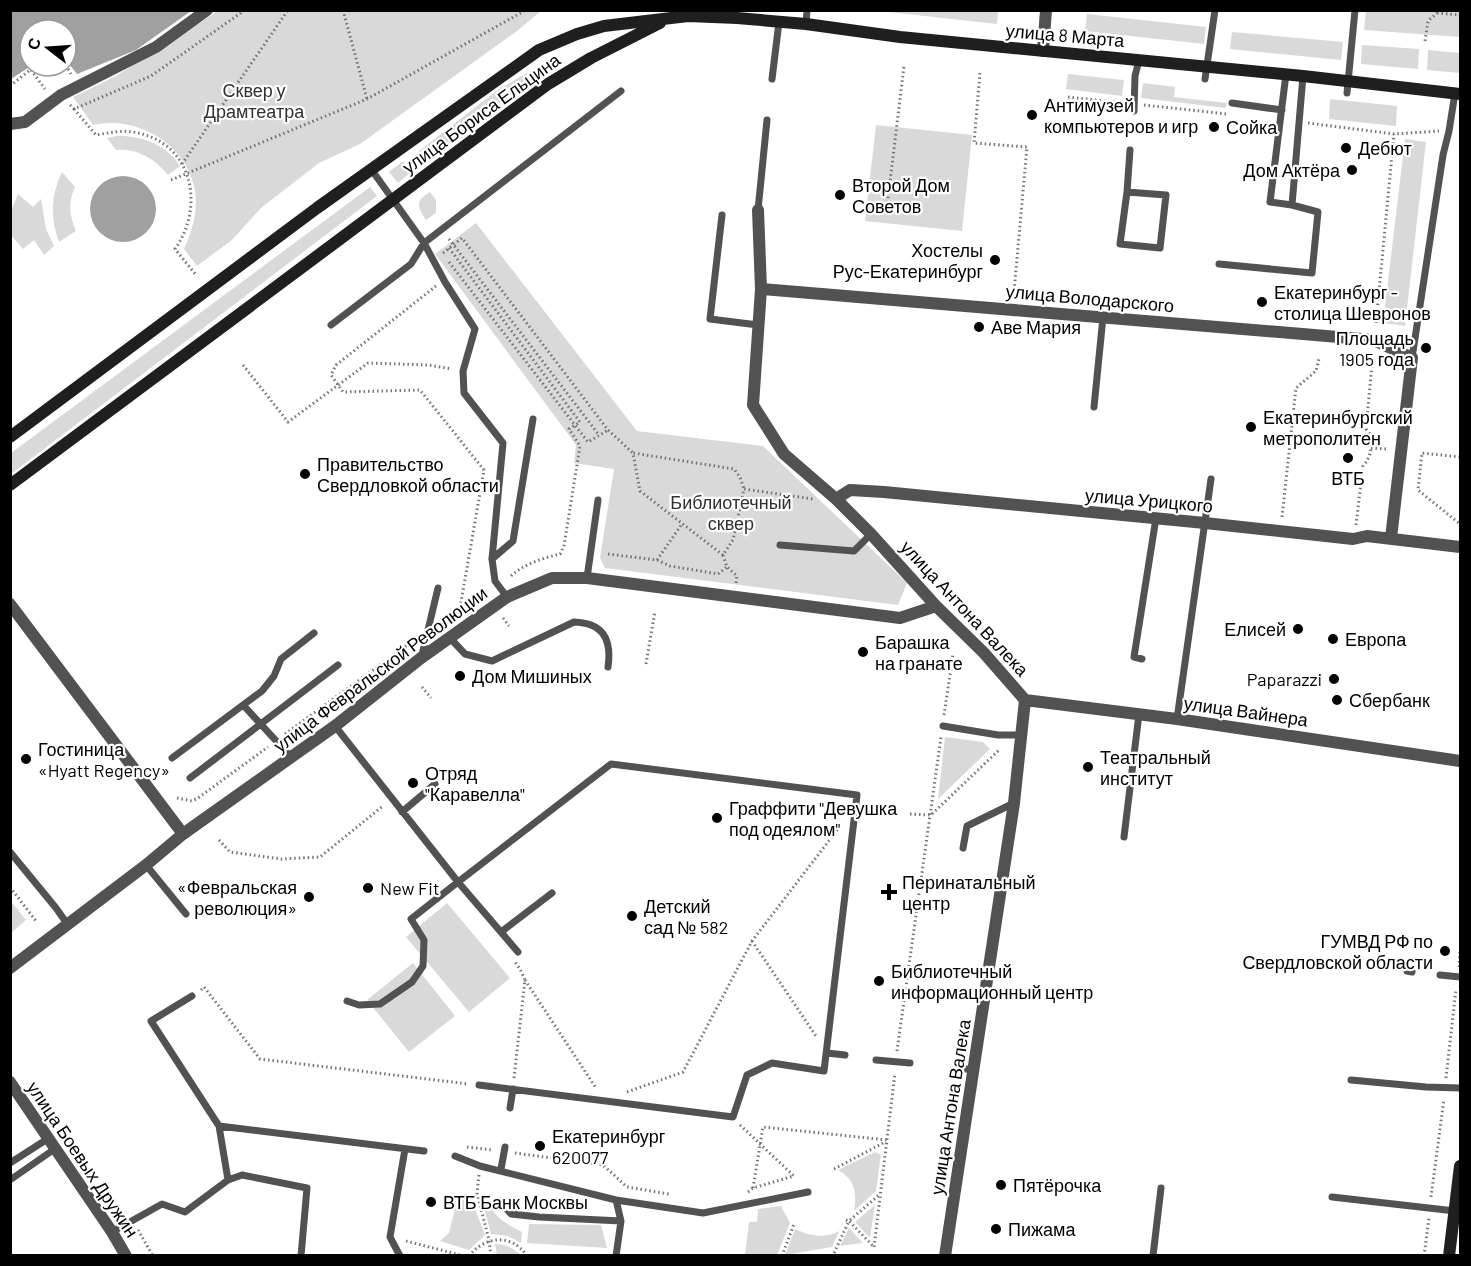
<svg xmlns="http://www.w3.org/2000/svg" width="1471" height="1266" viewBox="0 0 1471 1266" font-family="Barlow,sans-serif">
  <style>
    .green { fill: #d9d9d9 }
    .water { fill: #a0a0a0 }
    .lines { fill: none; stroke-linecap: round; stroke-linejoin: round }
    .path { stroke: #747474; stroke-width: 3; stroke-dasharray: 1.5 3; stroke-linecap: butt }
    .lane { stroke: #525252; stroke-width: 7 }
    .street { stroke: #525252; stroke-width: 12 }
    .secondary { stroke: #1f1f1f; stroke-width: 12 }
    .poi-dot { fill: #000; stroke: #fff; stroke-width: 2 }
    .labels { text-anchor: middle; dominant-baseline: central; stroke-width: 4.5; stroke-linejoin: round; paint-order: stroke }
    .street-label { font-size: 18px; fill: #000; stroke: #fff }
    .park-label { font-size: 18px; fill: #303030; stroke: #fff }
    .poi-label { font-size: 18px; fill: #000; stroke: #fff; text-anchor: start }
  </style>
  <rect width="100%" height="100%" fill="#fff"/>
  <path class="green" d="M1366 10 1460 11V37L1364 30Z
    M218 11H541L517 31 360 144 319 163 261 208 232 240 197 266 184 249C193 229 199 208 194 186 184 142 135 115 93 125L73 97 116 76Z
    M879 11H998L997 24Z
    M1087 14 1206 27 1204 44 1085 31Z
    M1232 32 1343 42 1341 60 1230 49Z
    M1362 45 1419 49 1418 69 1361 64Z
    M1428 50 1460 53V73L1427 70Z
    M563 61C514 90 471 125 427 162L419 151 499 89 532 70Z
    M1068 74 1124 80 1122 96 1066 89Z
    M1143 83 1175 87 1174 97 1227 103 1226 108 1141 98Z
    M1330 99 1397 106 1396 126 1329 119Z
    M876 125 972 135 962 231 865 221Z
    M117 136C140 135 168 145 180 166L168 175C155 159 137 148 116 150L107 138Z
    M1405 139 1426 142 1405 326 1383 323Z
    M403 161 411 172 398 183 389 172Z
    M62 172 75 187C68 203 69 215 76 231L59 242C50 218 51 195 62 172Z
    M370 187 377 196 11 474V453Z
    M430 192 436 200V213L426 220C417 206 415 201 430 192Z
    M18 194 33 207 41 199 46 229 54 246 44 255 34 240 23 249 11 235V211Z
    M476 223 637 431 763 446 907 583 898 605 605 568 600 558 614 469 574 463 576 445 435 254Z
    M945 737 983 742 990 749 938 799Z
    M10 900 26 920 11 933H10Z
    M447 903 510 978 469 1012 406 937Z
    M413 963 455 1016 409 1052 367 1000Z
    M875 1152 881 1155 876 1191 854 1211C857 1193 855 1179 838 1170Z
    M458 1197 472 1201 485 1235 469 1250 440 1241 449 1233Z
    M482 1201H488C494 1218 507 1224 522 1232L521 1243 508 1236 491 1234Z
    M875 1205 870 1238 855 1222Z
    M781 1206 790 1223 777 1255H745L749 1222H757L758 1209Z
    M529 1224 601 1225 607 1248 527 1243Z
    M849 1228 863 1243 840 1246Z
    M795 1229C811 1236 824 1239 839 1231L832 1247 785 1255Z
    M495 1244C506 1244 513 1248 521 1255H497Z"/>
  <path class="water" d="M11 10H191V11L136 50 77 74 66 60V30H30L31 66 11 79Z
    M90 209a33 33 0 1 1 66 0a33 33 0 1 1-66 0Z"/>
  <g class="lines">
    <path class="path" d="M343 10 367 99
      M1437 13 1460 15
      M1425 41 1428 21 1437 13V10
      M66 65 71 74
      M31 70 45 89
      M980 73 974 143 1027 147 1014 292
      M10 86 35 66
      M1068 97 1123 103
      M70 105 74 109 151 76 245 10
      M1144 105 1227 114
      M74 109 96 135C108 133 120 130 133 132 192 141 206 205 175 249L196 275
      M1308 123 1394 134 1439 131
      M182 164 288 10
      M171 180 367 99 526 10
      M887 207 904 66
      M449 239 599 435
      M449 248 580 422 569 429 580 446 564 546 560 554C543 558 521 565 509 578
      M443 253 462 238 608 430 633 453
      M449 262 588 442 608 430
      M436 286 336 365 331 375 343 392 420 390 484 470 460 608
      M1376 323 1394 134
      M243 365 288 422 368 363 429 365 452 369
      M1371 448 1387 449
      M1460 457 1422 453 1418 490 1460 524
      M1282 517 1296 388 1316 371 1319 359
      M1356 525 1363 466C1371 457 1371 449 1372 437L1366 429 1372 364
      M608 554 657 560 670 566 718 574 727 567
      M723 555 640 491 633 453 734 469 740 477 744 489
      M657 560 682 524
      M736 583 737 576 727 567 723 555 733 540 744 489 813 499
      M503 618 509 626
      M443 620 478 598
      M646 664 655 611
      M422 687 431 698
      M944 715 953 655
      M285 734 413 641
      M177 798 192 801 198 798 268 747
      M865 808 878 810
      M910 814 931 815 999 750
      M219 840 230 852 281 859 320 857 383 806
      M10 887 36 921
      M752 941 816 1036
      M1459 967 1460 951
      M525 980 596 1088
      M201 990 204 987 260 1059 469 1084
      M897 1051 941 737
      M514 1078 525 980 520 969 515 962
      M1446 1078 1456 989
      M627 1092 683 1072 752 941 841 825
      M740 1125 794 1176
      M467 1147 493 1150
      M515 1153 603 1165 627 1187 669 1194
      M834 1169 885 1142
      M479 1175 477 1193 489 1240 491 1256
      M753 1188 763 1127 887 1140
      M748 1192 753 1188 794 1176
      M1431 1197 1444 1099
      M846 1220 849 1221 879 1195
      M138 1230 153 1256
      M406 1241 464 1256
      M874 1247 895 1073
      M834 1253 849 1221 874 1247
      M469 1256C485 1236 512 1233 527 1256
      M782 1256 794 1224
      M1424 1256 1429 1218"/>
    <path class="lane" d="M806 24 807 10
      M1286 74 1270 202 1292 205 1303 76
      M772 79 779 22
      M1205 79 1215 10
      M1347 93 1355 10
      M1232 103 1282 110
      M1134 111 1135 76 1139 60
      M371 169 424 243 445 282 475 329 463 371 464 393 503 443 492 559 495 581 507 597
      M1127 192 1120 244 1160 248 1166 195 1127 192 1130 150
      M758 210 767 120
      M722 215 710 319 758 325
      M1219 264 1312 273 1318 212 1292 205
      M331 325 411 264 424 243 621 91
      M1412 358 1443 155 1449 131 1455 93
      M1094 407 1103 317
      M780 545 854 551 871 534
      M492 559 513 541 533 419
      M587 578 598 500
      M449 637 465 654 492 661 574 622C603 623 612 639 608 667
      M422 655 438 588
      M1142 659 1134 657 1156 518
      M244 706 292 758
      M1177 719 1211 479
      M335 726 458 882 611 764 857 795 824 1071 772 1063 747 1075 733 1117 479 1085
      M943 726 998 735H1022
      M172 758 262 691 274 676 281 659 314 633
      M190 778 338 665
      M402 812 435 784
      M1124 837 1139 714
      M963 848 967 826 1014 803
      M10 852 56 908 68 925
      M146 865 186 914
      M501 932 552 893
      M1407 971 1412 972
      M1440 975 1460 977
      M192 996 151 1021 219 1126 424 1151
      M347 1001 359 1005 380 1004 412 982 423 966 424 940 411 919 458 882 518 952
      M827 1053 845 1055
      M876 1060 910 1063
      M958 1069H974
      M1351 1080 1426 1087 1460 1088
      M510 1108 513 1089
      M219 1126 228 1180 242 1175 307 1188 301 1256
      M455 1156 480 1166 616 1200 621 1221 616 1256
      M10 1163 49 1138
      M501 1169 505 1147
      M10 1180 56 1148
      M1332 1197 1455 1211
      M616 1200 703 1213 808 1192
      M499 1201 511 1214 539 1217 621 1221
      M112 1232 162 1204 185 1212 228 1180
      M400 1256 390 1237 405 1149
      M1153 1256 1161 1188"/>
    <path class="street" d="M1043 51 1046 10
      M10 124 25 122 61 95 156 47 207 10
      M758 210 761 289 753 405 784 454 836 499 871 534 936 606 984 653 1025 700 1014 803 945 1256
      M761 289 1374 340 1412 358 1391 538
      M836 499 850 490 884 492 1205 523 1353 539 1367 536 1460 547
      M10 604 183 834
      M1025 700 1177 719 1460 761
      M10 968 146 865 183 834 335 726 421 658 507 597 552 578H587L900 618 936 606
      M10 1082 112 1232 126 1256"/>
    <path class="secondary" d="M10 437 317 208 539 50 577 34 604 26 688 16 737 18 806 24 900 37 1303 76 1460 94
      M10 485 548 84 591 58 660 23
      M1449 1256 1460 1166"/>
  </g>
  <g class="poi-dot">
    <circle cx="1032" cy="115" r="6"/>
    <circle cx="1214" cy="127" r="6"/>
    <circle cx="1346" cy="148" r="6"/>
    <circle cx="1352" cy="170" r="6"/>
    <circle cx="840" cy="195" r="6"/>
    <circle cx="995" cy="260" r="6"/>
    <circle cx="1262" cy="302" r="6"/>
    <circle cx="979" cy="327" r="6"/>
    <circle cx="1426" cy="348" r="6"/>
    <circle cx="1251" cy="427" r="6"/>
    <circle cx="1348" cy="458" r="6"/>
    <circle cx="305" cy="474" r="6"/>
    <circle cx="1298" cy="629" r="6"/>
    <circle cx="1333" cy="639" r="6"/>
    <circle cx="863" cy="652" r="6"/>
    <circle cx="460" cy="676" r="6"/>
    <circle cx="1334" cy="679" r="6"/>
    <circle cx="1337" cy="700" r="6"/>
    <circle cx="26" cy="759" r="6"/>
    <circle cx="1088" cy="767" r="6"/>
    <circle cx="413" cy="783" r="6"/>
    <circle cx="717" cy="818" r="6"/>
    <circle cx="368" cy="888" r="6"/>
    <path d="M886 883h6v6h6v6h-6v6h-6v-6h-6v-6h6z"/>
    <circle cx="309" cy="897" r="6"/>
    <circle cx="632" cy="916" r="6"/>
    <circle cx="1445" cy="951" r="6"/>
    <circle cx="879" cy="981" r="6"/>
    <circle cx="540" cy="1146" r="6"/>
    <circle cx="1001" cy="1185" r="6"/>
    <circle cx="431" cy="1202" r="6"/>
    <circle cx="996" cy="1229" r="6"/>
  </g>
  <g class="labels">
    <g class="street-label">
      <text transform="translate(1065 35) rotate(5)">улица 8 Марта</text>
      <text transform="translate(481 113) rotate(-36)">улица Бориса Ельцина</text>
      <text transform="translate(1090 298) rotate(5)">улица Володарского</text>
      <text transform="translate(1149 500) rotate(5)">улица Урицкого</text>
      <text transform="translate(965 608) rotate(47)">улица Антона Валека</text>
      <text transform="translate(380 669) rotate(-37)">улица Февральской Революции</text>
      <text transform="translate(1246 711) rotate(8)">улица Вайнера</text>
      <text transform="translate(950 1107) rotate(-81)">улица Антона Валека</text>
      <text transform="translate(83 1159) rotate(56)">улица Боевых Дружин</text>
    </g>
    <g class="park-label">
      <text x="254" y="90">Сквер у<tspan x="254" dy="21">Драмтеатра</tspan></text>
      <text x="731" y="502">Библиотечный<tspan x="731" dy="21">сквер</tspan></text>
    </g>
    <g class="poi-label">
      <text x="1044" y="105">Антимузей<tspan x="1044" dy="21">компьютеров и игр</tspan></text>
      <text x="1226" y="127">Сойка</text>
      <text x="1358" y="148">Дебют</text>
      <text x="1340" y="170" text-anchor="end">Дом Актёра</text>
      <text x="852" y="185">Второй Дом<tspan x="852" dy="21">Советов</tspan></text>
      <text x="983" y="250" text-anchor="end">Хостелы<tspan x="983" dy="21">Рус-Екатеринбург</tspan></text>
      <text x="1274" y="292">Екатеринбург -<tspan x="1274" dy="21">столица Шевронов</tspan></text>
      <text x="991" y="327">Аве Мария</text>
      <text x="1414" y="338" text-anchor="end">Площадь<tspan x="1414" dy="21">1905 года</tspan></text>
      <text x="1263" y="417">Екатеринбургский<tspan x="1263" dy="21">метрополитен</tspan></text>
      <text x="317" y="464">Правительство<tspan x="317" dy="21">Свердловкой области</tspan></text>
      <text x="1348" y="478" text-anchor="middle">ВТБ</text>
      <text x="1286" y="629" text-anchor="end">Елисей</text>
      <text x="1345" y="639">Европа</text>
      <text x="875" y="642">Барашка<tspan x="875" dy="21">на гранате</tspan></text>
      <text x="472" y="676">Дом Мишиных</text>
      <text x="1322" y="679" text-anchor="end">Paparazzi</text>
      <text x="1349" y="700">Сбербанк</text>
      <text x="38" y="749">Гостиница<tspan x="38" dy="21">«Hyatt Regency»</tspan></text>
      <text x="1100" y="757">Театральный<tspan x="1100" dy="21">институт</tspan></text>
      <text x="425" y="773">Отряд<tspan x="425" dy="21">"Каравелла"</tspan></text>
      <text x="729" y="808">Граффити "Девушка<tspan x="729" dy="21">под одеялом"</tspan></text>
      <text x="902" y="882">Перинатальный<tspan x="902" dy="21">центр</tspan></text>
      <text x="297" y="887" text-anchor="end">«Февральская<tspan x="297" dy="21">революция»</tspan></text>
      <text x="380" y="888">New Fit</text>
      <text x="644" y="906">Детский<tspan x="644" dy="21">сад № 582</tspan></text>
      <text x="1433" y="941" text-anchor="end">ГУМВД РФ по<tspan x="1433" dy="21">Свердловской области</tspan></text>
      <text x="891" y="971">Библиотечный<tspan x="891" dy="21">информационный центр</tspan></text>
      <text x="552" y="1136">Екатеринбург<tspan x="552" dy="21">620077</tspan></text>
      <text x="1013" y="1185">Пятёрочка</text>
      <text x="443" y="1202">ВТБ Банк Москвы</text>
      <text x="1008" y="1229">Пижама</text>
    </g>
  </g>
  <rect width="1471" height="1266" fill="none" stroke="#000000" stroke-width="24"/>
  <g transform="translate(48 48) rotate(287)"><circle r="28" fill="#ffffff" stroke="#999999" stroke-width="1.5"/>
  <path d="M0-4.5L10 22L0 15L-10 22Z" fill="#000000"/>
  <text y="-9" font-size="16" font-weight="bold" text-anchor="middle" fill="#000000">С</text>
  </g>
</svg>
